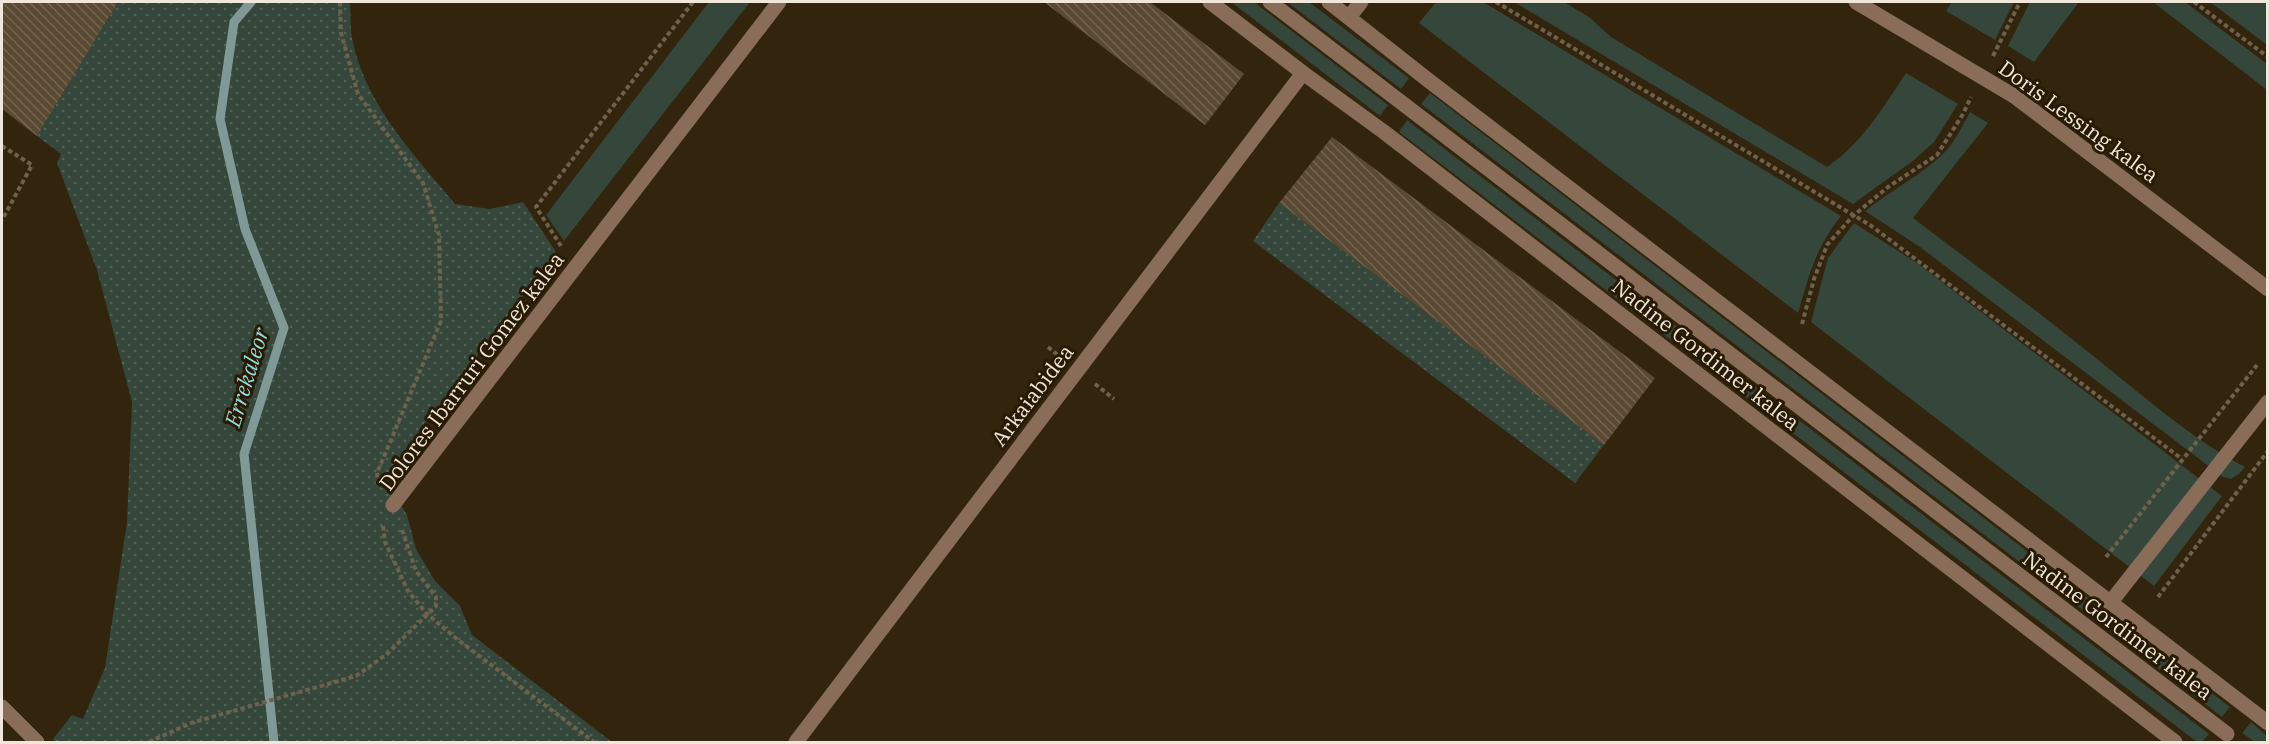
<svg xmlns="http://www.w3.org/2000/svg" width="2269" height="744" viewBox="0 0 2269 744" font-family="'IBM Plex Serif',serif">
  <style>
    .grass { fill: #34473a }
    .park { fill: url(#park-dots) }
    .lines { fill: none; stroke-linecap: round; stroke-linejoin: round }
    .stream { stroke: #819996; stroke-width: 9 }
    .building { fill: url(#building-back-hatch) }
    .path { stroke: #6e614d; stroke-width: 4; stroke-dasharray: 4.5 3; stroke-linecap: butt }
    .minor { stroke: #896d59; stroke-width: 15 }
    .labels { text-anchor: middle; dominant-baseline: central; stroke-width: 6; stroke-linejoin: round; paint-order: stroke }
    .street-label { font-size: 21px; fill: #f0e6d9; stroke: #281a04 }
    .water-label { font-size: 22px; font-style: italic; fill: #92dbdf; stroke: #281a04 }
  </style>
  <defs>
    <pattern id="park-dots" width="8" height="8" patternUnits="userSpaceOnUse" patternTransform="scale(1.5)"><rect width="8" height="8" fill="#34473a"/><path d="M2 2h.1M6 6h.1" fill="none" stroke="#526256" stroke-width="1.8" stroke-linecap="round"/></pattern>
    <pattern id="building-back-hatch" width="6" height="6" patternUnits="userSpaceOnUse" patternTransform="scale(1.5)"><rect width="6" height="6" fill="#5a4a33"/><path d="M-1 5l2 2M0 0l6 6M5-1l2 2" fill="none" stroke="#726450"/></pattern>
  </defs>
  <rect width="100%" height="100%" fill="#32240d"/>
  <path class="grass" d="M709 2H750L564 241 546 215Z
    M1231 2H1254L1388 105 1380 116Z
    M1287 2H1309L1409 78 1401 89Z
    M1436 2H1483L1841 216C1815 249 1810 273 1798 313L1419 23Z
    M1514 2H1564L1589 17 1611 37 1827 167C1862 143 1883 108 1906 73L1958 104 1934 142 1914 160 1853 204Z
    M1952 2H2014L1995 40 1946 11Z
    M2030 2H2079L2034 62 2008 46Z
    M2153 2H2185L2267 64V90Z
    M2210 2H2267V45Z
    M1430 93 2230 707 2222 717 1421 104Z
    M1970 112 1988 123 1913 218C1971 262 2030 305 2087 351 2138 391 2187 436 2245 467L2239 474 2231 479 2223 477 1920 247 1865 211C1891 190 1922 175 1945 152 1955 141 1963 125 1970 112Z
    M1407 120 2209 734 2202 742H2197L1399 132Z
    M1854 223 1917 263 2222 496 2154 586 1811 322 1828 258Z
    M2251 722 2267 736V742H2255L2242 733Z"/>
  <path class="park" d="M118 2H350C351 15 350 30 353 43 368 108 414 154 455 204L490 209 523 202 556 252 385 477 407 515 416 549 435 581 460 606 472 635 612 742H55L53 739 72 715 83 719 105 668 127 522 132 402 97 270 57 163 61 154 37 136Z
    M1279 203 1604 445 1575 483 1253 241Z"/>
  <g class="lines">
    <path class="stream" d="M251 2 234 22 220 119 245 229 284 328 244 454 274 742"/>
  </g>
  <path class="building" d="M2 2H118L37 136 2 109Z
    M1044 2H1150L1244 74 1205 125Z
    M1332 137 1655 378 1604 445 1279 203Z"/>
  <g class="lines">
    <path class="path" d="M340 2 341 33 358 94 423 183 439 235 441 321 377 473 378 486
      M1496 2 1870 225 2182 459
      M2194 2 2268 57
      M1993 56 2020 2
      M2 146 32 165 2 220
      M561 246 536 207 693 2
      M1802 324 1814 279 1827 245 1853 216 1888 187 1937 155 1963 114 1971 97
      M1048 347 1059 356
      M1095 384 1114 399
      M383 526 385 542 408 591 426 613 458 640 594 742
      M2106 557 2257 365
      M2158 597 2268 451
      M149 742 191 723 356 676 387 654 436 606V597L416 571 401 527"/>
    <path class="minor" d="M1210 2 1303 73 1384 132 2175 742
      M1270 2 2227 734
      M1329 2 1428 80 2268 723
      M1856 2 2014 96 2268 289
      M1349 17 1361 2
      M393 505 779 2
      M2110 603 2268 402
      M2 707 37 742
      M796 742 1303 73"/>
  </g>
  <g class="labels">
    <g class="street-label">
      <text transform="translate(2079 121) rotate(36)">Doris Lessing kalea</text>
      <text transform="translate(1706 354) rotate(38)">Nadine Gordimer kalea</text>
      <text transform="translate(471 371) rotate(-53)">Dolores Ibarruri Gomez kalea</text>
      <text transform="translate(1032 395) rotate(-53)">Arkaiabidea</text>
      <text transform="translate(2118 625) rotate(37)">Nadine Gordimer kalea</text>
    </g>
    <g class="water-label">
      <text transform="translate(246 377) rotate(-73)">Errekaleor</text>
    </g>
  </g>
  <rect width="2269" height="744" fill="none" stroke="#f0e6d9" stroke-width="6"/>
</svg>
